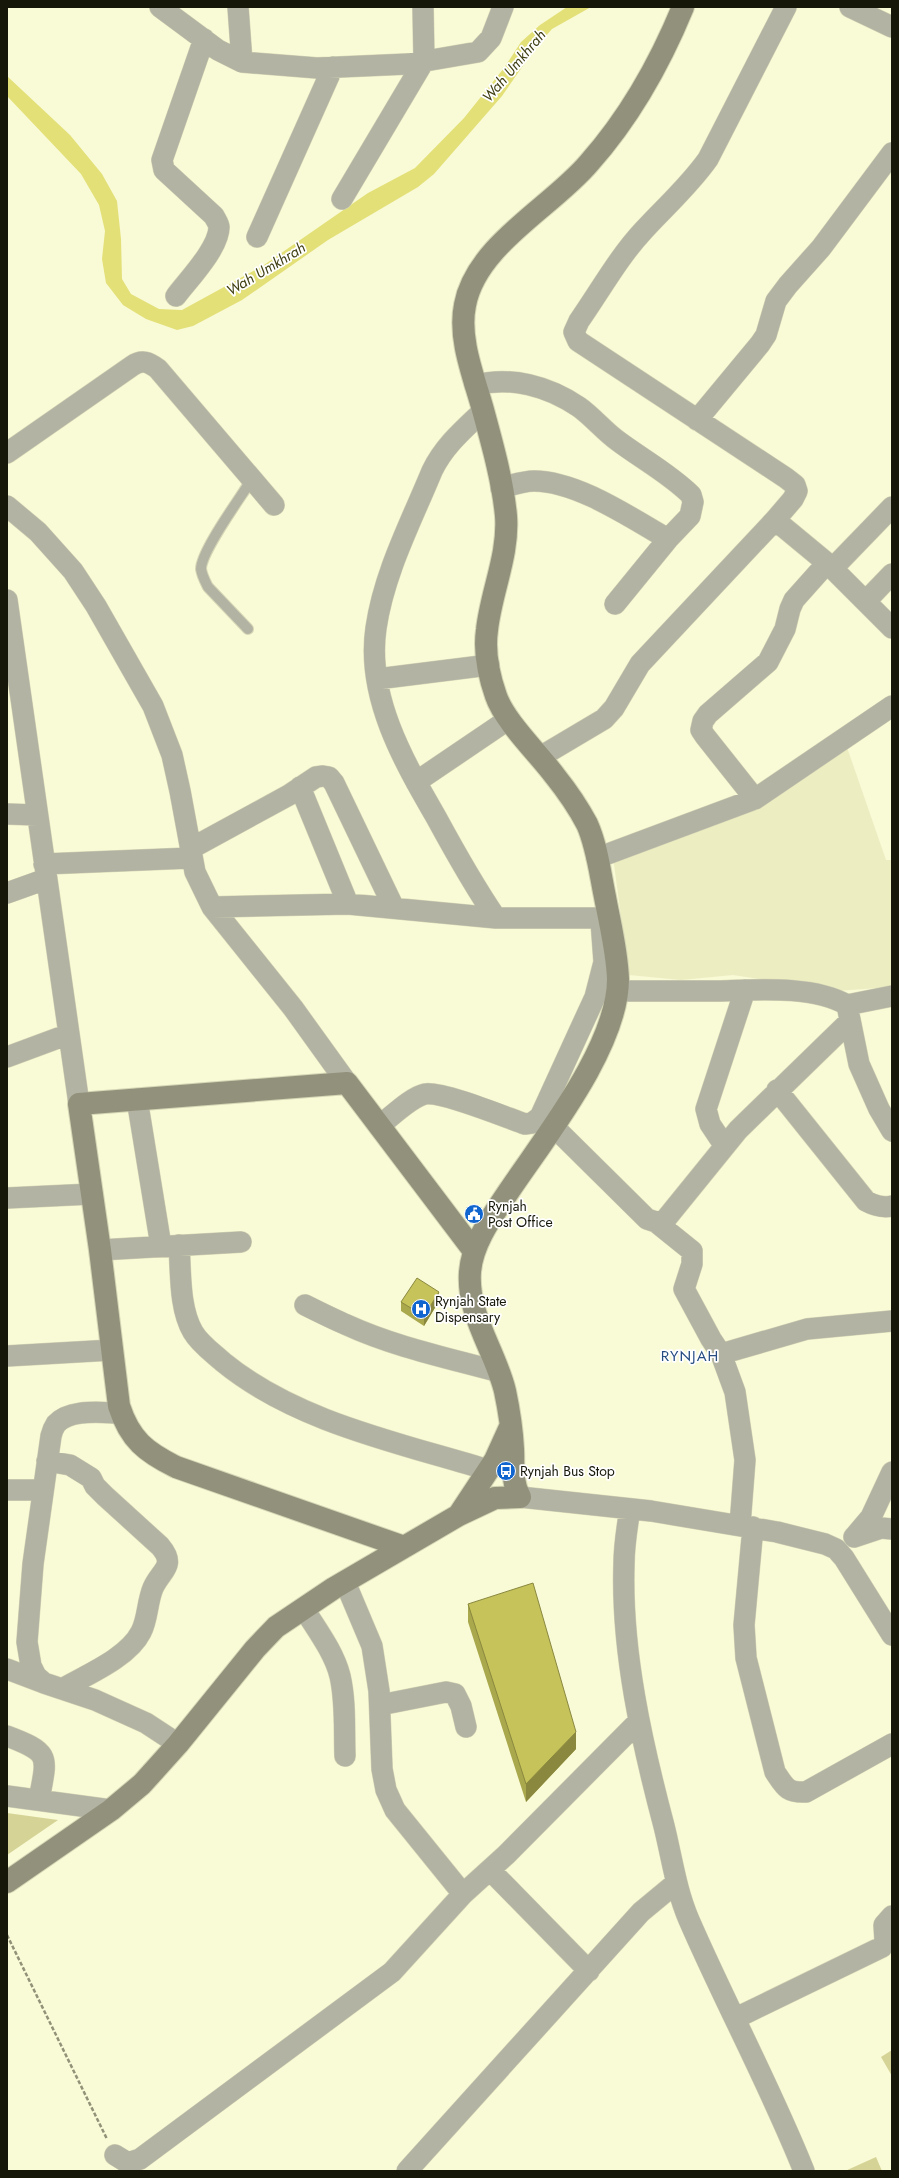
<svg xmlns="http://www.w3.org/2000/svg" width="899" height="2178" viewBox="0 0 899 2178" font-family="Jost,sans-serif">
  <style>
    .built { fill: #ededc2 }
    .green { fill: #d5d496 }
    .water { fill: #e3e078 }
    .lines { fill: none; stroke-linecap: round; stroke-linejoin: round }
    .lane-casing { stroke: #d5d6b5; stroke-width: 12 }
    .street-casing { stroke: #d5d6b5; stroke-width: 22 }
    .secondary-casing { stroke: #d5d6b5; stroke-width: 24 }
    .path { stroke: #919278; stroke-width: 2.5; stroke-dasharray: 4 2; stroke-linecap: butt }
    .lane { stroke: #b3b3a4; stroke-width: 10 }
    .street { stroke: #b3b3a4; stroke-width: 21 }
    .secondary { stroke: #92927c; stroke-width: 22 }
    .wall { fill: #a9a84d }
    .shaded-wall { fill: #8a883f }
    .building { fill: #c5c35a; stroke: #8a883f }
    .labels { text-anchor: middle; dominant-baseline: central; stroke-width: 3.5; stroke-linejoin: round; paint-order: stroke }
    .poi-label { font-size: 14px; fill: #161609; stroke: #fff; text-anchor: start }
    .water-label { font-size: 15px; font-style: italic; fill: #414014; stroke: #fff }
    .neighbourhood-label { font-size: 15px; letter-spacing: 1px; fill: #264c82; stroke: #fff }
  </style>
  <rect width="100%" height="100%" fill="#f9fad6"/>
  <path class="built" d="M841 730 886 860H892V987L836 991 733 975 681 980 629 975 612 850 742 796Z"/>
  <path class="green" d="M7 1813 58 1820 7 1855Z
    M892 2050V2076L881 2057Z
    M876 2157 882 2171H845Z"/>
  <path class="water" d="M567 7H591L552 29 536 47 502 96 434 174 418 187 328 240 242 300 193 326 177 330 146 319 123 305 106 283 102 259 105 231 99 205 81 174 7 96V76L70 135 102 174 117 201 121 239 122 279 131 294 159 309 182 310 264 265 368 193 415 168 464 118 504 68 521 42 540 25Z"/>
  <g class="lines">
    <g class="lane-casing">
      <path id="lane" d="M248 629 208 587C205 581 202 576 201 569 201 551 241 497 252 479"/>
    </g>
    <g class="street-casing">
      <path id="street" d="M160 7 218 50 242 62 317 68 408 64 478 52 491 38 503 7
        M238 7 242 62
        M850 7 892 27
        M342 199 424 61 423 7
        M257 237 333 67
        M176 296C188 280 219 248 219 227 219 224 216 220 214 216L164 170 162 160 204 39
        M475 385C511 376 548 386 579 407 593 417 604 431 618 441 642 459 670 474 691 495L693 502 690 516 668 539 615 604
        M483 411C463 430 444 446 432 471 411 522 384 573 376 628 366 696 403 760 436 817 455 852 474 886 496 918
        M697 420 760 344 766 335 776 301 788 285 821 248 892 153
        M7 453 132 366C142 359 149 362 158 369L274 505
        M501 488C512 485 523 481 534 481 577 481 631 518 668 539
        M7 506 38 532 73 571 96 606 153 706 172 755 180 791 195 872 212 907 293 1008 347 1083
        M775 520 827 563 892 628
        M833 568 892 507
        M7 600 79 1104
        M866 601 892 574
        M377 679 489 665
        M540 757 604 719 614 708 640 664 775 520 793 499 797 491 795 485 786 478 578 341 574 332 579 321C600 291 618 258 643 231 665 207 689 186 708 159L786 7
        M416 782 509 719
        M300 787 348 904
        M755 799 705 736 701 730 703 721 708 714 768 662 785 629 790 609 794 600 827 563
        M7 814 37 815
        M190 849 289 795 316 777 323 776 329 777 334 783 394 908
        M597 858 755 799 892 706
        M44 864 191 858
        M7 893 46 879
        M212 907 348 904 496 918H609
        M617 991C651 991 684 991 718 991 756 990 813 985 847 1005L859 1064 879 1109 892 1131
        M847 1005 892 996
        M7 1057 69 1034
        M777 1090 866 1201C875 1206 882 1208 892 1206
        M137 1099 161 1246
        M379 1126C391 1117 411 1097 425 1094 442 1091 505 1117 525 1124L532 1123 540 1117 595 997 604 962 601 921
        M553 1126 647 1219 656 1222 665 1220 738 1130 850 1021
        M724 1145 710 1124 706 1109 745 990
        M7 1198 92 1194
        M656 1222 692 1251V1264L684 1289 711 1339 721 1354 735 1392 745 1460 740 1525
        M179 1245C181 1273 179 1308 193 1332 200 1344 213 1353 223 1362 296 1422 400 1443 488 1470
        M100 1250 241 1242
        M305 1305C319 1312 333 1319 347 1325 395 1347 448 1358 499 1372
        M721 1354 807 1329 892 1321
        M7 1356 112 1350
        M121 1413C103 1413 70 1408 56 1424 54 1427 52 1432 51 1436L33 1564 27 1642 31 1666 36 1676 44 1683 95 1700 146 1723 178 1744
        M47 1461 70 1465 91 1478 95 1486 105 1496 160 1546C177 1566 161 1570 153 1588 147 1602 148 1619 141 1632 128 1658 86 1675 62 1689
        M7 1490H42
        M520 1497 651 1511 777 1532 825 1544 836 1549 844 1558 892 1635
        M630 1509C627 1527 624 1546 624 1564 621 1651 642 1743 664 1826 672 1858 676 1890 689 1920 726 2005 770 2086 804 2171
        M753 1527 744 1625 746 1658 775 1772C785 1787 787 1793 806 1792L892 1744
        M855 1536 871 1517 892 1472
        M854 1537 881 1528 892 1529
        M345 1582 372 1646 379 1691 382 1769 386 1790 395 1810 463 1894
        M304 1609C317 1630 334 1652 340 1676 346 1702 344 1730 345 1756
        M7 1669 44 1683
        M380 1705 446 1692 455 1694 461 1706 466 1727
        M7 1736C52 1753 47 1756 39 1800
        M7 1796 111 1810
        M490 1870 589 1971
        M736 2018 882 1947 885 1941 884 1925 892 1916
        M115 2155 128 2163 140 2159 392 1972 463 1894 506 1855 639 1721
        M407 2171 641 1912 676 1883"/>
    </g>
    <g class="secondary-casing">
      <path id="secondary" d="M520 1497C511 1481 514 1466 513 1449 512 1429 509 1410 505 1391 495 1350 467 1316 470 1272 472 1243 493 1215 509 1191 546 1136 618 1046 618 979 617 951 610 924 605 897 600 873 597 846 587 824 578 807 567 791 555 776 538 753 505 722 496 696 489 676 484 651 487 630 491 592 509 555 506 516 503 482 492 443 483 410 474 377 458 339 465 305 476 245 552 207 589 163 629 118 660 63 683 7
        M460 1513 495 1460 510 1427
        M404 1547 176 1467C146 1452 130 1440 119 1406L100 1250 79 1104 347 1083 474 1251
        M7 1882 111 1810 142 1784 178 1744 255 1649 276 1627 334 1588 459 1515 495 1498 520 1497"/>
    </g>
    <path class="path" d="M7 1935 107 2139"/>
    <use href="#lane" class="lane"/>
    <use href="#street" class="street"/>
    <use href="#secondary" class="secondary"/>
  </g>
  <path class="wall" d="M439 1301 424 1326 401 1311V1302Z
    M468 1604 576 1749 526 1802 468 1622Z"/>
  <path class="shaded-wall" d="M439 1292V1301L424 1326V1316Z
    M576 1732V1749L526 1802V1784Z"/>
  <path class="building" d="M417 1278 439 1292 424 1316 401 1302Z
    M533 1583 576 1732 526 1784 468 1604Z"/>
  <defs>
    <g id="civic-disc" transform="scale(1)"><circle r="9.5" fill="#1165cf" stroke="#fff"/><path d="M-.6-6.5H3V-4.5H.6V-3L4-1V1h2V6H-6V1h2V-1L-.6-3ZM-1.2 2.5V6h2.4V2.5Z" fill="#fff"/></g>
    <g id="hospital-disc" transform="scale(1)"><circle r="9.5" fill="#1165cf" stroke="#fff"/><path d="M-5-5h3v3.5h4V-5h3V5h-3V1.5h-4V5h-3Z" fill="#fff"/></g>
    <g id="bus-disc" transform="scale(1)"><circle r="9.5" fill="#1165cf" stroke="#fff"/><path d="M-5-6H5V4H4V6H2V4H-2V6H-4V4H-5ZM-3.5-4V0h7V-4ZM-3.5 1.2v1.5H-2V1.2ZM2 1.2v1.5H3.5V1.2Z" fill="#fff"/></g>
  </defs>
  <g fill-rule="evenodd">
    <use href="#civic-disc" x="474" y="1214"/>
    <use href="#hospital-disc" x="421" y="1309"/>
    <use href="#bus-disc" x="506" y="1471"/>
  </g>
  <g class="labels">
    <g class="poi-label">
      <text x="488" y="1206">Rynjah<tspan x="488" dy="16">Post Office</tspan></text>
      <text x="435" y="1301">Rynjah State<tspan x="435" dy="16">Dispensary</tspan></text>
      <text x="520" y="1471">Rynjah Bus Stop</text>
    </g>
    <g class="water-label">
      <text transform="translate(514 66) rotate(-50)">Wah Umkhrah</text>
      <text transform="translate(266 269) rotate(-31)">Wah Umkhrah</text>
    </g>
    <g class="neighbourhood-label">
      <text x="690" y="1356">RYNJAH</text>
    </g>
  </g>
  <rect width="899" height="2178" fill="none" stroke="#161609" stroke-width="16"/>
</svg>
